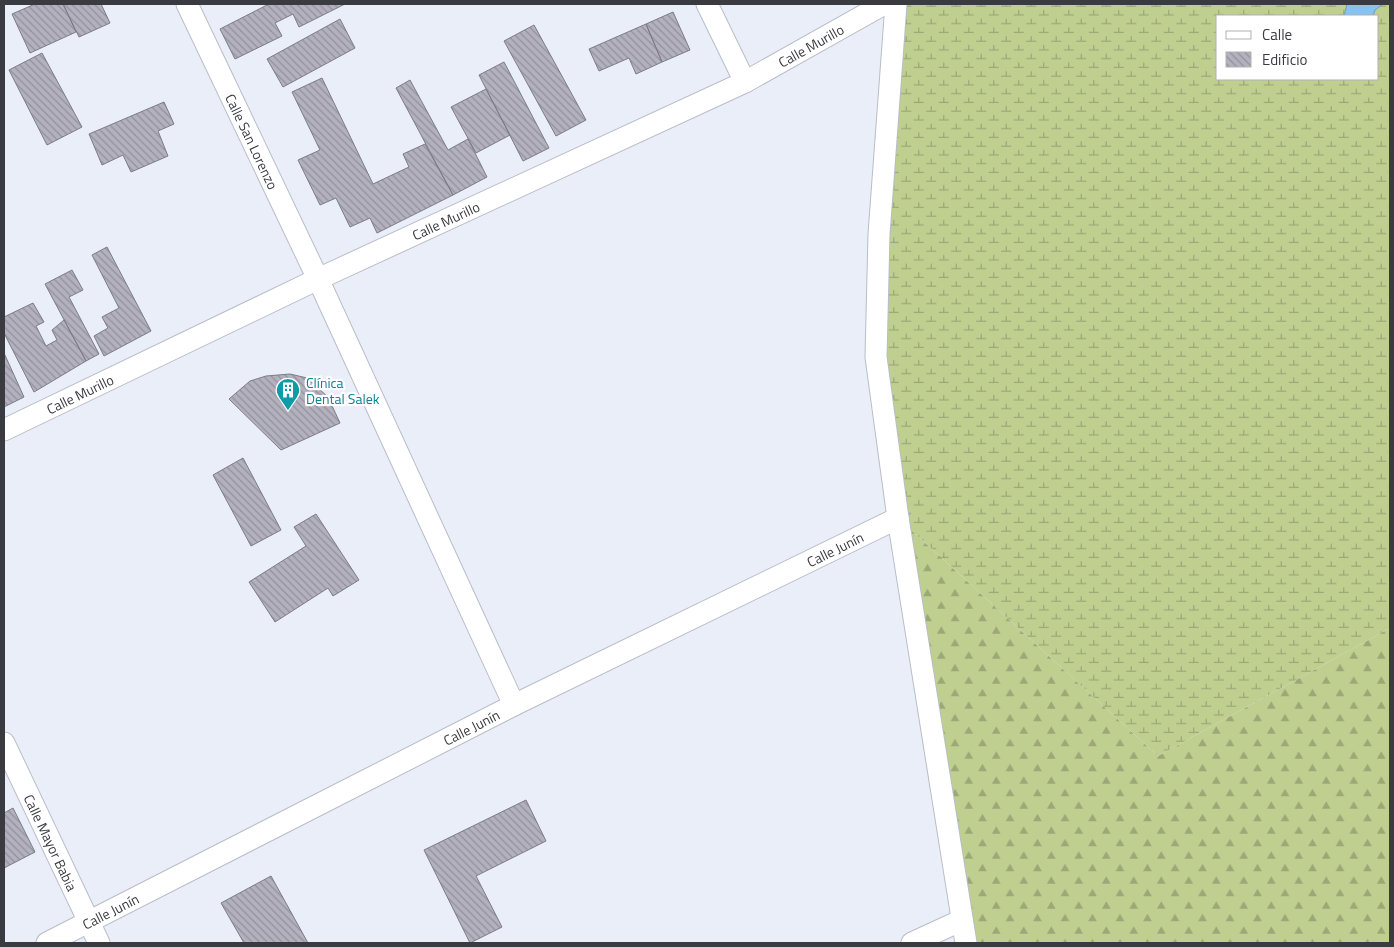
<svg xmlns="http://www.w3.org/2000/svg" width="1394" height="947" viewBox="0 0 1394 947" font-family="'Titillium Web',sans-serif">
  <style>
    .forest { fill: url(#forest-firs) }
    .wetland { fill: url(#wetland-marsh) }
    .water { fill: #87c3f1; stroke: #709abc }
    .building { fill: url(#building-back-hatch); stroke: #7c7c87 }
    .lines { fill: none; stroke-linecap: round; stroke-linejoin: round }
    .street-casing { stroke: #b9bdc8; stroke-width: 23 }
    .street { stroke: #fff; stroke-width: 21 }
    .labels { text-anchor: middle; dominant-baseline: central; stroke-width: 4.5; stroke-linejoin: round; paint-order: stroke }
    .street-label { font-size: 14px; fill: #3a3b40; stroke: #fff }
    .culture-label { font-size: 14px; fill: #0d838f; stroke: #fff; text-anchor: start }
  </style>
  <defs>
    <pattern id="forest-firs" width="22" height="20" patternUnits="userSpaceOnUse" patternTransform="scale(1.25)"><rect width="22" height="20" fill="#bfcf90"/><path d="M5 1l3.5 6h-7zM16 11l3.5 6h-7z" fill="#9ca977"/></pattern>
    <pattern id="wetland-marsh" width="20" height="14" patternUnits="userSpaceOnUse" patternTransform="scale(1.25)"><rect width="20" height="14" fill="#bfcf90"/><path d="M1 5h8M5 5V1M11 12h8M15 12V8" fill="none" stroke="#9ca977"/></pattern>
    <pattern id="building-back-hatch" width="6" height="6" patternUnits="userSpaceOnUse" patternTransform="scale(1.25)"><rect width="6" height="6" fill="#b2b1bd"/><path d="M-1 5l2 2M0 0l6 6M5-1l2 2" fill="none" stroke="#92919b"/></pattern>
  </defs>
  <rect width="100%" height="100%" fill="#eaeef9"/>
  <path class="forest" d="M898 518 1158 756 1390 628V943H966Z"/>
  <path class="wetland" d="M896 4H1347L1344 16H1218V79H1378V16H1373L1375 10 1383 4H1390V628L1158 756 898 518 876 357Z"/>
  <path class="water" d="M1347 4H1383L1375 10 1373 16H1344Z"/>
  <path class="building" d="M35 4H63L76 32 30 53 12 14Z
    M63 4H101L110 23 79 37Z
    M269 4H345L299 27 293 14 275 23 282 36 235 59 220 29Z
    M673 12 690 50 662 62 646 24Z
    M340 19 355 48 283 87 267 59Z
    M646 24 662 62 636 74 629 58 599 71 589 49Z
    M534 25 586 120 556 136 504 41Z
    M42 53 82 127 47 145 9 70Z
    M504 62 549 148 523 161 479 75Z
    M322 78 373 184 409 167 403 154 425 144 453 195 377 233 370 218 350 227 336 198 320 205 298 160 320 150 292 92Z
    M410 80 448 150 468 139 487 177 453 195 396 88Z
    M486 89 510 135 476 153 451 107Z
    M164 102 174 124 158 131 168 156 131 172 123 155 102 165 89 134Z
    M107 247 151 331 104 356 94 336 108 328 102 317 119 308 92 255Z
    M72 270 83 290 69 297 99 354 86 361 45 284Z
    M33 303 44 322 36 326 46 346 57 340 52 330 64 320 86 361 34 392 4 333V317Z
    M4 353 24 397 4 407Z
    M290 374 307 378 328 397 340 423 281 450 229 399 250 381 266 376Z
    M243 458 281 530 251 546 213 475Z
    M316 514 359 580 333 596 328 588 275 622 249 582 306 546 294 527Z
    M526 800 546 841 476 876 502 927 470 943 424 850Z
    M13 808 35 852 4 868V813Z
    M271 876 308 943H244L221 903Z"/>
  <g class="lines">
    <g class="street-casing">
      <g id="street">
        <path id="s1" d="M187 4 318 279 514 705"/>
        <path d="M707 4 745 82"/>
        <path d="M896 4 879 234 876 357 898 518 966 943"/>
        <path id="s2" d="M4 430 318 279 745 82 884 4"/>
        <path id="s3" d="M4 743 99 943"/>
        <path id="s4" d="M47 943 514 705 898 518"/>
        <path d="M912 943 962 920"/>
      </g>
    </g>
    <use href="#street" class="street"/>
  </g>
  <defs>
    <g id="building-pin" transform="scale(1.25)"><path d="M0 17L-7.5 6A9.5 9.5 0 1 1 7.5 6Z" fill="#0f9aa8" stroke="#fff"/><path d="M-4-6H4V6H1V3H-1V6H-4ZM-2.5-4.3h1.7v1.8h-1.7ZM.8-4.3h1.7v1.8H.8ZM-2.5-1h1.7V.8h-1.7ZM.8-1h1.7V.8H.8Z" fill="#fff"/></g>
  </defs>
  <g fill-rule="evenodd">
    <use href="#building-pin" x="288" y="390"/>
  </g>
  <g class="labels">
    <g class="street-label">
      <text stroke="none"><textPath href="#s2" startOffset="894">Calle Murillo</textPath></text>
      <text stroke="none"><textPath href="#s1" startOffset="152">Calle San Lorenzo</textPath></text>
      <text stroke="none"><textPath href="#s2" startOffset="489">Calle Murillo</textPath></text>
      <text stroke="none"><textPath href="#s2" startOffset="84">Calle Murillo</textPath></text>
      <text stroke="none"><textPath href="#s4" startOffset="881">Calle Junín</textPath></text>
      <text stroke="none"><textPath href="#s4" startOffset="476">Calle Junín</textPath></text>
      <text stroke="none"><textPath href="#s3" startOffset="110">Calle Mayor Babia</textPath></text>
      <text stroke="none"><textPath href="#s4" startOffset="71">Calle Junín</textPath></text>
    </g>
    <g class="culture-label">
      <text x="306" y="382">Clínica<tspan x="306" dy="16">Dental Salek</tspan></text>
    </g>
  </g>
  <rect width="1394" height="947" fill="none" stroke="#3a3b40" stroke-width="10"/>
  <rect x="1216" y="15" width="162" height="65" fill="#ffffff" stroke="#b0b1b3"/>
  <rect x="1226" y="31" width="25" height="8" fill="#ffffff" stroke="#b0b1b3"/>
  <text x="1262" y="40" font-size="15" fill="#3a3b40">Calle</text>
  <rect x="1226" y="52" width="25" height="15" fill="url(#building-back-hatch)" stroke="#b0b1b3"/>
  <text x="1262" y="65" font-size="15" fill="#3a3b40">Edificio</text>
</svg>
